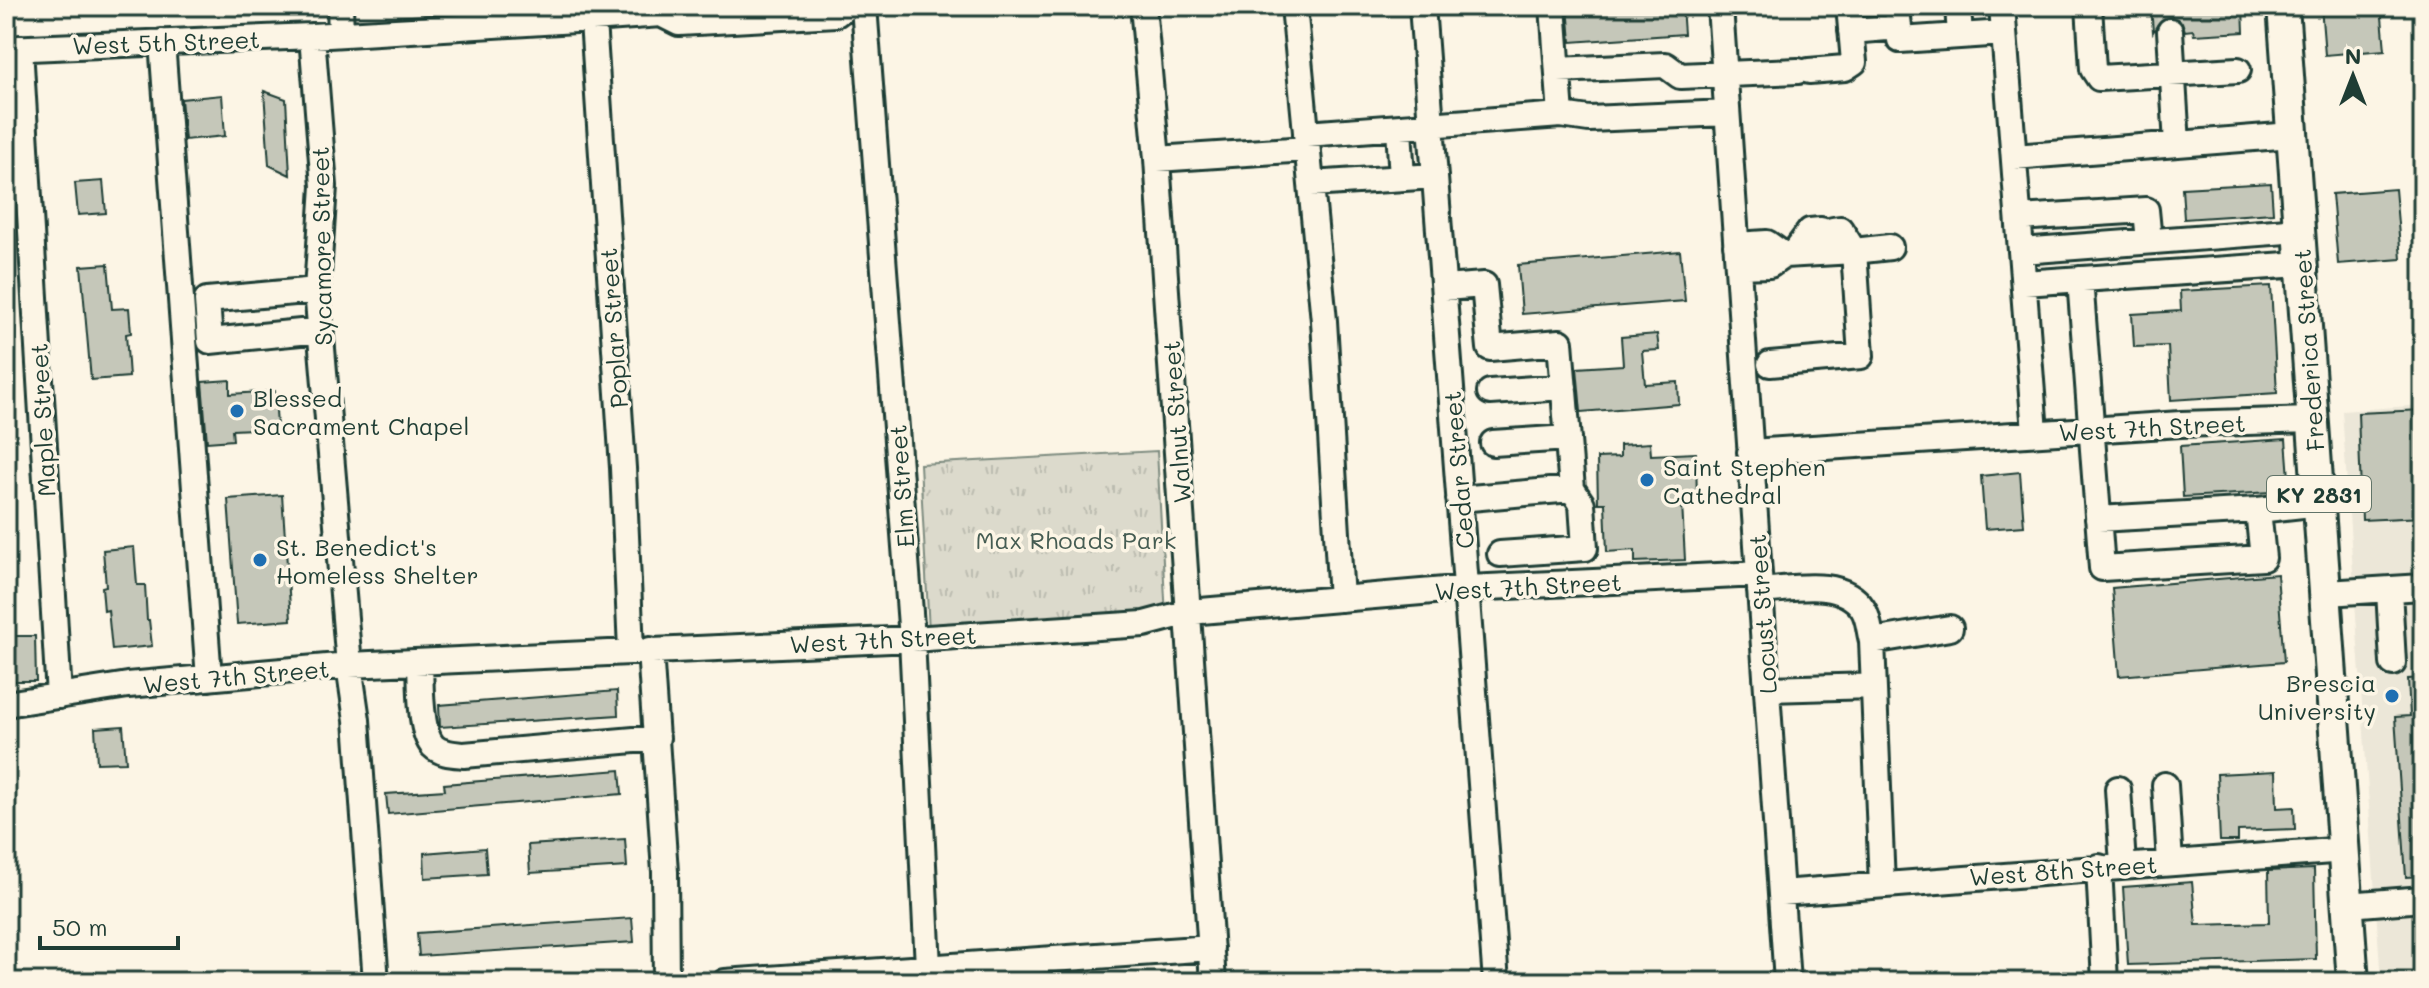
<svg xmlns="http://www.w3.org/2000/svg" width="2429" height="988" viewBox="0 0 2429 988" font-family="Mali,sans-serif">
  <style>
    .built { fill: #ece7d8 }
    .park { fill: url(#park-tufts); stroke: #7e8c80; stroke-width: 2 }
    .building { fill: #c5c7b9; stroke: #1f3d34; stroke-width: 2 }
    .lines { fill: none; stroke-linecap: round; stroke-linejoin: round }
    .minor-tunnel { stroke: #d0d0c2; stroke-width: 24; stroke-dasharray: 24 12; stroke-linecap: butt }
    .minor-casing { stroke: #1f3d34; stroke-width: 30 }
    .major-casing { stroke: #1f3d34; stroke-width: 36 }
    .minor { stroke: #fcf5e5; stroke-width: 24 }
    .major { stroke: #fcf5e5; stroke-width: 30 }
    .poi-dot { fill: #1f6fb2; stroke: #fcf5e5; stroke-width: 3 }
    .labels { text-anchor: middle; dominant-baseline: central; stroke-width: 7; stroke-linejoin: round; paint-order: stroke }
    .shield { fill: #fcf5e5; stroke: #617469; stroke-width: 2 }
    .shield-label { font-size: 22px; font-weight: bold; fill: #1f3d34 }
    .street-label { font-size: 24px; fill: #1f3d34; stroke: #fcf5e5 }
    .poi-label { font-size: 24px; fill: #1f3d34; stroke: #fcf5e5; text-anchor: start }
    .park-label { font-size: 24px; fill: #455c52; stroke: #fcf5e5 }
  </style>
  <defs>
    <pattern id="park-tufts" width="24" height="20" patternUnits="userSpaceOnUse" patternTransform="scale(2)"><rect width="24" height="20" fill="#dcdacc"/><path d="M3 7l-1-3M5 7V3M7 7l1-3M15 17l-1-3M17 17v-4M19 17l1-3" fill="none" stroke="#bcbcb0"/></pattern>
  </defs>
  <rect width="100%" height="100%" fill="#fcf5e5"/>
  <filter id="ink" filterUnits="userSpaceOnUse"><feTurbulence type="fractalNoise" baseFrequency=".0125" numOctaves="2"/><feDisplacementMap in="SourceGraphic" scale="16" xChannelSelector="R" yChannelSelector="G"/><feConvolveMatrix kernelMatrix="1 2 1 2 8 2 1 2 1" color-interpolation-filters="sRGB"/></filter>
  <g filter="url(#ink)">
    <path class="built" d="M2423 405V982H2381L2342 411Z"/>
    <path class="park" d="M1157 451 1166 617 929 631 920 464Z"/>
    <path class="building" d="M1568 6H1682L1684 34 1571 42Z
      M2151 6H2243L2244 32 2194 35 2193 30 2185 31 2182 22 2170 16 2161 19 2153 32Z
      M2321 6H2381L2385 50 2325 55Z
      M264 91 286 99 290 175 269 165Z
      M222 95 225 136 185 140 181 99Z
      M103 181 106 213 78 215 75 183Z
      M2271 183 2273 213 2184 219 2182 188Z
      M2395 189 2401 259 2338 264 2332 194Z
      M1680 251 1685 301 1522 314 1518 265Z
      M108 264 112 309 129 308 131 333 126 334 129 377 91 380 81 266Z
      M2271 286 2277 393 2171 400 2168 346 2134 347 2132 314 2181 311 2180 291Z
      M1657 334 1659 350 1642 351 1645 384 1678 382 1679 404 1581 412 1577 368 1623 365 1621 337Z
      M230 380V394L275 391 277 428 232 430 233 440 207 442 202 382Z
      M2423 410V517L2362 520 2358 413Z
      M2286 439 2290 491 2183 497 2180 446Z
      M1650 443 1651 455 1696 453 1697 502 1682 503 1685 560 1635 562V550L1607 552 1605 503H1598L1597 458 1620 457V445Z
      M2020 472 2024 526 1985 529 1981 476Z
      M282 495 291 620 237 624 228 499Z
      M134 547 137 585H145L147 620H149L152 646 112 650 108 610 104 611 102 587 106 586 103 550Z
      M2277 574 2284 662 2119 676 2112 588Z
      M13 636H35L36 681H14Z
      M2423 678V876L2406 877 2395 717 2410 716 2408 679Z
      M617 691 618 715 440 727 439 705Z
      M123 726 126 762 97 763 95 728Z
      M620 770 622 794 388 814 386 794 445 790 444 784Z
      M2276 771 2277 808 2294 807 2295 829 2238 831V841H2220L2217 774Z
      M625 839 627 867 530 873 528 845Z
      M485 848 487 874 425 878 424 853Z
      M2314 869 2316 959 2128 965 2123 887 2192 882 2196 925 2269 923 2268 871Z
      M632 918 634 942 419 956 417 933Z"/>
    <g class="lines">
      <path class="minor-tunnel" d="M2168 6 2170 31"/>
      <g class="minor-casing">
        <path id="minor" d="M340 6 341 34
          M592 6 623 468 631 650
          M864 6 912 639 928 967
          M1143 6 1157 159 1213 982
          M1294 6 1324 321 1341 599
          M1422 6 1496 982
          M1553 6 1561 115
          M1720 6 1787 982
          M1897 6 1900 40 2004 33
          M1958 6 1960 36
          M2002 6 2035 432
          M2089 6 2093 69 2099 78 2238 70
          M661 14 679 23 836 14 847 6
          M1851 31 1899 27
          M2170 31 2177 144
          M312 36 324 186 317 290 349 665 357 720 376 982
          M162 42 209 678
          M20 48 59 696
          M6 49 312 36 592 19 661 14 673 6
          M1558 70 1665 65 1680 76 1798 71
          M1809 71 1845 68 1854 62 1849 6
          M1399 129 1402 178
          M1306 134 1561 115 1589 119 1727 113
          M2014 157 2292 135
          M1157 159 1307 149
          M1311 184 1435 176
          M2019 218 2146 210 2149 241
          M1833 230 1840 229 1854 251 1890 247
          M1736 245 1767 243 1784 255
          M2021 251 2300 230
          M1793 254 1810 231 1821 230
          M1738 266 1770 265 1784 255 1854 251 1861 356 1770 364
          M2080 279 2102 568 2263 558 2258 510 2320 503
          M2024 283 2302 264
          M1444 288 1484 285 1490 348 1560 342 1572 489 1459 499
          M317 290 207 300 210 341 321 330
          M1490 392 1564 387
          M1493 443 1568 438
          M1750 452 2181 424 2314 420
          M2098 519 2258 510
          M1500 554 1585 548 1582 504 1572 489
          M2389 590 2393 663
          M1760 591C1792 589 1843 577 1863 609 1869 618 1869 631 1872 641L1882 885
          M2327 593 2423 587
          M1872 641 1950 628
          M650 650 665 872 666 982
          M420 662C421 682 419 731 433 746 441 754 454 754 464 755L657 738
          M1767 689 1872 686
          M6 704 128 685 349 665 912 639 1144 624 1189 612 1468 588 1759 574
          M2165 785 2170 862
          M2118 789 2123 865
          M2099 867 2105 982
          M1781 893 2345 850
          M2348 905 2423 899
          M725 982 1211 948"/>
      </g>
      <g class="major-casing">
        <path id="major" d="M2283 6 2353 982"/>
      </g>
      <use href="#minor" class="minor"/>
      <use href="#major" class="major"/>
    </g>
  </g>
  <g class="poi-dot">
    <circle cx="237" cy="411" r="8"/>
    <circle cx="1647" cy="480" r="8"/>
    <circle cx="260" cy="560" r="8"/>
    <circle cx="2392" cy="696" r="8"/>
  </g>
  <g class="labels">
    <rect class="shield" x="2267" y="476" width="104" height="36" rx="6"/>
    <g class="shield-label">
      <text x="2319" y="494">KY 2831</text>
    </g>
    <g class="street-label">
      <text transform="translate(166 42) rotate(-2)">West 5th Street</text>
      <text transform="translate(321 246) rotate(-91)">Sycamore Street</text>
      <text transform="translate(613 328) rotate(-94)">Poplar Street</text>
      <text transform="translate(2308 350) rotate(-94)">Frederica Street</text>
      <text transform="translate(42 420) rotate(-93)">Maple Street</text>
      <text transform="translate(1176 422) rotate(-94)">Walnut Street</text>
      <text transform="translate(2152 427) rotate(-3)">West 7th Street</text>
      <text transform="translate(1458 470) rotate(-95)">Cedar Street</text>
      <text transform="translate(901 486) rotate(-94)">Elm Street</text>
      <text transform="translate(1528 586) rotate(-3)">West 7th Street</text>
      <text transform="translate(1762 614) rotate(-94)">Locust Street</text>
      <text transform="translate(883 639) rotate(-3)">West 7th Street</text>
      <text transform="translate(236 676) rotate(-5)">West 7th Street</text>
      <text transform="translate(2063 870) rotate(-4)">West 8th Street</text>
    </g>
    <g class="poi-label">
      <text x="253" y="397">Blessed<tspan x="253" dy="28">Sacrament Chapel</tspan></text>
      <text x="1663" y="466">Saint Stephen<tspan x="1663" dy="28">Cathedral</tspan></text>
      <text x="276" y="546">St. Benedict's<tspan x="276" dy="28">Homeless Shelter</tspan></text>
      <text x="2376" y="682" text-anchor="end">Brescia<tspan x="2376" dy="28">University</tspan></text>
    </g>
    <g class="park-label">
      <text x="1076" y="539">Max Rhoads Park</text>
    </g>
  </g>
  <rect width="2429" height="988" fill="none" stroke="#fcf5e5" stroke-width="32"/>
  <rect x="16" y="16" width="2397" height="956" fill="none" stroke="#1f3d34" stroke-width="3" filter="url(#ink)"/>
  <g transform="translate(2353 76)" stroke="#fcf5e5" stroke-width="6" paint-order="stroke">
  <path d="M0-6L14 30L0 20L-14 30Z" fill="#1f3d34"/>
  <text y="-12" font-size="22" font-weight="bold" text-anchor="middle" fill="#1f3d34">N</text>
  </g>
  <path d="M40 936v12h138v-12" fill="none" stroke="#1f3d34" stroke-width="4"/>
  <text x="52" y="936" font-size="24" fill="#1f3d34" stroke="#fcf5e5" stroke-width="6" paint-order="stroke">50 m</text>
</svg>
